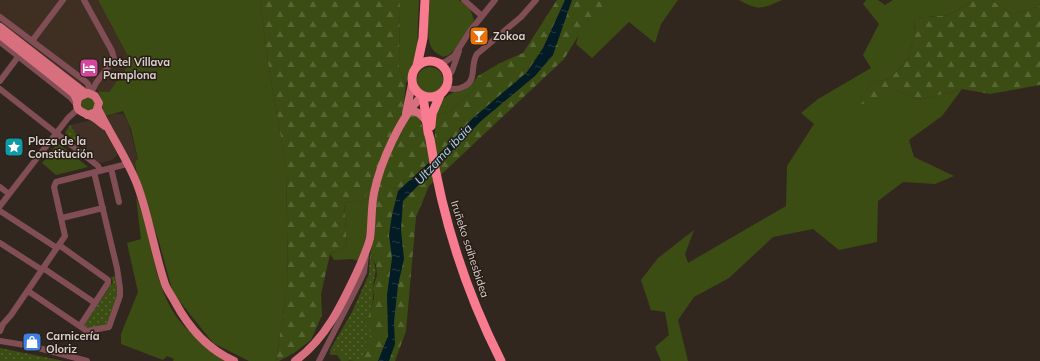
<svg xmlns="http://www.w3.org/2000/svg" width="1040" height="361" viewBox="0 0 1040 361" font-family="Mulish,sans-serif">
  <style>
    .commercial { fill: #403025 }
    .built { fill: #3f2e22 }
    .green { fill: #3c4d14 }
    .forest { fill: url(#forest-firs) }
    .park { fill: url(#park-dots) }
    .water { fill: url(#water-ripples) }
    .lines { fill: none; stroke-linecap: round; stroke-linejoin: round }
    .minor { stroke: #814e55; stroke-width: 6 }
    .major { stroke: #d76f7f; stroke-width: 8 }
    .highway { stroke: #f97b90; stroke-width: 9 }
    .labels { text-anchor: middle; dominant-baseline: central; stroke-width: 3; stroke-linejoin: round; paint-order: stroke }
    .poi-label { font-size: 11px; font-weight: bold; fill: #d8d0cb; stroke: #281d16; text-anchor: start }
    .street-label { font-size: 11px; fill: #d8d0cb; stroke: #281d16 }
    .water-label { font-size: 12px; font-style: italic; fill: #9fddfa; stroke: #281d16 }
  </style>
  <defs>
    <pattern id="forest-firs" width="22" height="20" patternUnits="userSpaceOnUse"><rect width="22" height="20" fill="#3c4d14"/><path d="M5 1l3.5 6h-7zM16 11l3.5 6h-7z" fill="#576635"/></pattern>
    <pattern id="park-dots" width="8" height="8" patternUnits="userSpaceOnUse"><rect width="8" height="8" fill="#3c4d14"/><path d="M2 2h.1M6 6h.1" fill="none" stroke="#576635" stroke-width="1.8" stroke-linecap="round"/></pattern>
    <pattern id="water-ripples" width="26" height="14" patternUnits="userSpaceOnUse"><rect width="26" height="14" fill="#021b25"/><path d="M2 4q2-2 4 0t4 0M15 11q2-2 4 0t4 0" fill="none" stroke="#263b43"/></pattern>
  </defs>
  <rect width="100%" height="100%" fill="#32271f"/>
  <path class="commercial" d="M115 114H123L128 122 138 160 135 162V169H134L103 118Z
    M91 120 104 130 119 153 112 160 101 163 96 162 70 125Z"/>
  <path class="built" d="M0 0H98L131 62 109 92 80 88 0 24Z"/>
  <path class="green" d="M98 0H260L268 62 286 167 288 282 276 361H249L213 343 173 293 159 242 136 170 135 162 138 159 131 129 123 111 103 117 102 100 98 91 109 92 131 62Z
    M400 0H419L417 47 415 59 406 83 399 68Z
    M430 0H459L470 9 474 20 458 46 449 55 443 57C441 55 437 54 435 52 424 43 429 13 430 0Z
    M611 0H678L661 24 655 43 629 22 592 58 576 44 580 30 587 22Z
    M739 0H782C762 9 759 11 739 0Z
    M866 0H878L885 5 893 0H974L949 15 915 18 914 36 909 58 890 79 872 82 858 105 898 91 919 100 962 89 942 116 909 140 914 157 954 176 935 184 903 182 878 201 877 242 839 250 813 229 773 237 729 278 694 297 678 320 688 361H661L655 347 669 335 665 312 651 310 641 280 658 258 694 230 685 254 688 263 786 206 787 166 814 124 801 113 818 99 871 68 863 55 879 24 863 4Z
    M991 0H1040V6L1014 15Z
    M417 80a13 13 0 1 1 26 0a13 13 0 1 1-26 0Z
    M472 84 476 87 450 112 435 115C438 106 443 97 452 93 461 89 464 92 472 84Z
    M81 104a7 7 0 1 1 14 0a7 7 0 1 1-14 0Z
    M58 143 88 167 56 175 42 163Z
    M375 174 366 236 359 261 352 259 334 260 330 254 347 246 344 203 364 201 373 175Z
    M136 197C153 238 153 294 185 327 198 341 213 351 229 361H173L174 359 167 356 163 360 121 344V334L138 292 127 243 141 239Z"/>
  <path class="forest" d="M260 0H400L399 68 406 83 403 109 401 118 375 174 373 176 364 201 344 203 347 246 330 254 321 294 322 315 311 340 294 353 279 361H276L288 282 286 167 268 62Z
    M557 0H612L587 22 564 59 429 186 416 217 406 331 395 361H362L366 340 370 336 363 323 364 319 368 316 374 299 373 288 377 275 376 265 370 256C376 231 372 204 380 179 387 157 400 135 410 114H415C422 120 423 129 425 138L435 137V115L450 112 476 87 472 84 478 76 500 63 523 53Z
    M974 0H991L1014 15 1040 6V85L990 94 962 89 919 100 898 91 857 106 872 82 890 79 909 58 914 36 915 18 949 15Z
    M330 350C340 351 341 358 350 361H341L337 355H330Z"/>
  <path class="park" d="M70 125 88 151 65 133Z
    M370 256C379 271 375 271 373 287 372 295 375 297 371 306L373 313 364 319 363 323 371 331 370 336 366 340V348L363 361C358 361 351 361 346 360 339 356 340 351 330 350L352 312 369 274Z
    M116 276 119 293 109 325 90 329 84 325 113 282 111 277Z
    M0 348 64 361H0Z"/>
  <path class="water" d="M565 0H572L553 55 535 76 481 121 403 201 401 230 404 259 398 285 394 322 395 344 389 361H378L388 336 387 295 392 258 389 235 392 215 398 191 443 150 473 118 527 72 543 48Z"/>
  <g class="lines">
    <path class="minor" d="M84 0 112 51 114 59 96 83 91 93
      M464 0 482 16
      M0 17 85 81 88 84 90 93
      M32 41 63 0
      M0 42 71 98 76 104
      M437 63 445 62 454 56 470 31 495 0
      M447 79 452 71 459 51
      M0 81 18 57
      M446 87C452 90 458 90 465 86 477 80 470 64 477 54L521 17 536 0
      M0 89 98 166 100 170
      M111 168 119 202
      M0 187 9 194
      M0 206 68 118 78 109
      M0 211 57 248
      M62 218 103 208
      M0 243 42 270
      M59 245 108 280V283L80 326
      M43 268 95 303
      M28 291 87 331 109 327 120 296V288L117 268 94 172
      M0 331 3 324 11 315 65 236 54 187 56 182 127 164
      M0 341 31 346 87 361
      M319 361 358 285 364 272 366 255"/>
    <path class="major" d="M0 27 85 93
      M0 35 57 80 74 94 77 101
      M98 109C110 134 127 158 137 184 149 216 154 251 165 284 167 290 172 296 175 302 189 328 207 349 234 361
      M410 111C418 111 421 114 426 121
      M406 113 412 84
      M87 115 96 112 99 103 95 96 88 93 79 97C73 110 81 112 91 116 96 118 100 123 105 126
      M295 361C325 340 342 304 357 272 362 261 367 250 370 238 372 223 371 208 374 193 380 163 401 116 422 96"/>
    <path class="highway" d="M412 79a18 18 0 1 1 36 0a18 18 0 1 1-36 0Z
      M417 66 423 38 425 0
      M423 96 428 132 430 139C442 218 465 290 501 361
      M431 126 432 114 441 93"/>
  </g>
  <defs>
    <g id="bar-square" transform="scale(1)"><rect x="-9" y="-9" width="18" height="18" rx="4" fill="#e8710a" stroke="#281d16"/><path d="M-6-5H6L.8 .8V4.5H3.5V6h-7V4.5H-.8V.8Z" fill="#fff"/></g>
    <g id="hotel-square" transform="scale(1)"><rect x="-9" y="-9" width="18" height="18" rx="4" fill="#d1479c" stroke="#281d16"/><path d="M-6-4.5h1.5V1H6V5H4.5V3h-9V5H-6ZM-4 0a1.8 1.8 0 1 1 3.6 0ZM.5 0V-2.5h3Q6-2.5 6 0Z" fill="#fff"/></g>
    <g id="sight-square" transform="scale(1)"><rect x="-9" y="-9" width="18" height="18" rx="4" fill="#0f9aa8" stroke="#281d16"/><path d="M0-6L1.8-2.2L6-1.7L2.9 1.2L3.7 5.4L0 3.3L-3.7 5.4L-2.9 1.2L-6-1.7L-1.8-2.2Z" fill="#fff"/></g>
    <g id="shop-square" transform="scale(1)"><rect x="-9" y="-9" width="18" height="18" rx="4" fill="#3f7fe0" stroke="#281d16"/><path d="M-5-2.5h2.3a2.7 3.5 0 0 1 5.4 0H5L5.5 6h-11ZM-1.5-2.5h3a1.5 2.3 0 0 0-3 0Z" fill="#fff"/></g>
  </defs>
  <g fill-rule="evenodd">
    <use href="#bar-square" x="479" y="36"/>
    <use href="#hotel-square" x="89" y="68"/>
    <use href="#sight-square" x="14" y="147"/>
    <use href="#shop-square" x="32" y="342"/>
  </g>
  <g class="labels">
    <g class="poi-label">
      <text x="493" y="36">Zokoa</text>
      <text x="103" y="62">Hotel Villava<tspan x="103" dy="13">Pamplona</tspan></text>
      <text x="28" y="141">Plaza de la<tspan x="28" dy="13">Constitución</tspan></text>
      <text x="46" y="336">Carnicería<tspan x="46" dy="13">Oloriz</tspan></text>
    </g>
    <g class="street-label">
      <text transform="translate(470 249) rotate(72)">Iruñeko saihesbidea</text>
    </g>
    <g class="water-label">
      <text transform="translate(443 154) rotate(-47)">Ultzama ibaia</text>
    </g>
  </g>
</svg>
